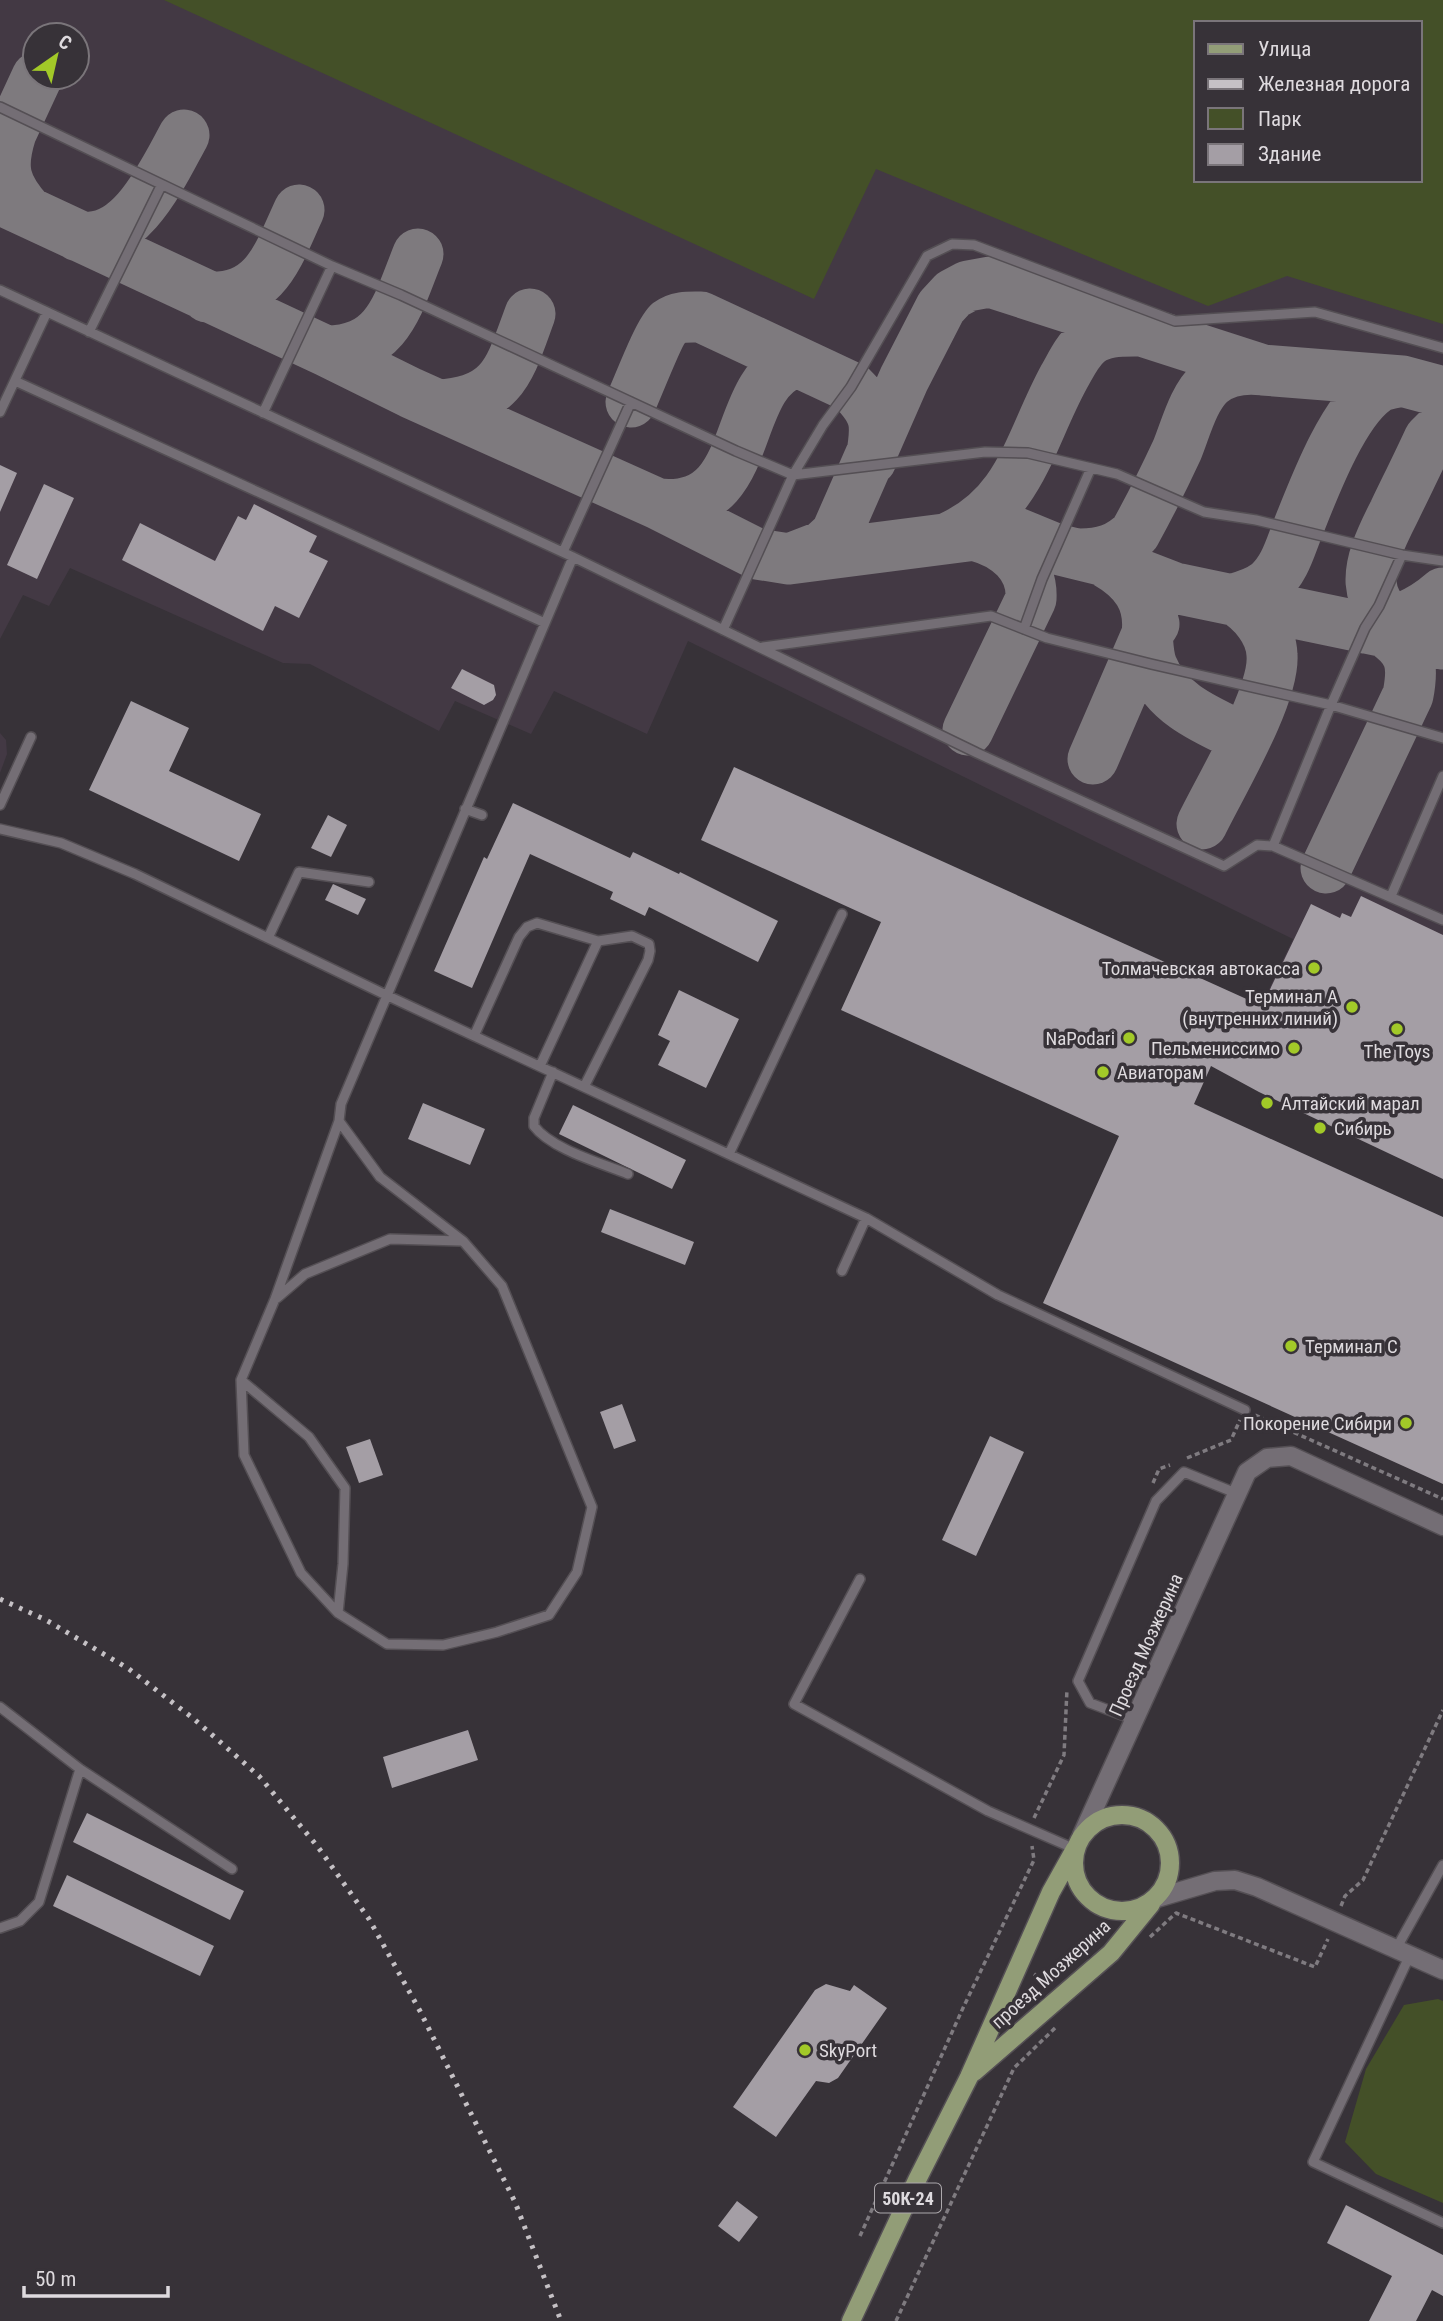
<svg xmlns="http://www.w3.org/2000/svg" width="1443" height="2321" viewBox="0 0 1443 2321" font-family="'Roboto Condensed',sans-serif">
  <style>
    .built { fill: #433944; fill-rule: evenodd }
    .green { fill: #445028; fill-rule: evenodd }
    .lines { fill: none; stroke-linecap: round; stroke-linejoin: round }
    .taxiway { stroke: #7e7a7e; stroke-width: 51 }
    .building { fill: #a49ea5 }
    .service-casing { stroke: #544f54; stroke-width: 12 }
    .tertiary-casing { stroke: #544f54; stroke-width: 21 }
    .primary-casing { stroke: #544f54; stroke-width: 21 }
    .path { stroke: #7f7b80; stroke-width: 3.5; stroke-dasharray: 5 3.5; stroke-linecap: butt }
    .service { stroke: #746e75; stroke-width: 9 }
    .tertiary { stroke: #746e75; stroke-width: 18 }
    .primary { stroke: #929d77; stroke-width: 18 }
    .rail { stroke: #c5c1c5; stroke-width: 5; stroke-dasharray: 3.5 7; stroke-linecap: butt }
    .poi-dot { fill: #a2c928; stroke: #373238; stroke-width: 2.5 }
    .labels { text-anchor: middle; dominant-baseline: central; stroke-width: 7; stroke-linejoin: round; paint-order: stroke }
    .shield { fill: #373238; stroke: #aca8ac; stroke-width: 2 }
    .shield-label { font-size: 18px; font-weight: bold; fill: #dedade }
    .poi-label { font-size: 19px; fill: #dedade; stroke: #373238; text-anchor: end }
    .street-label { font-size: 19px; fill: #dedade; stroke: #373238 }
  </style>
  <rect width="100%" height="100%" fill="#373238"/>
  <path class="built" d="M0 0H1443V1179L1228 1075 1293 939 688 641 647 734 554 691 531 734 455 701 439 731 310 664 283 663 70 568 49 606 23 595 0 639ZM1196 23H1420V180H1196ZM35 35H77V77H35Z
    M0 733 6 740 7 754 0 773Z"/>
  <path class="green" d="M164 0H1443V324L1287 276 1208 306 876 169 814 299ZM1196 23H1420V180H1196Z
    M1438 1999 1443 2001V2203L1376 2174 1345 2142 1366 2069 1404 2005Z"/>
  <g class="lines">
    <path class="taxiway" d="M11 133C0 168 4 185 28 212
      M0 149 11 133 37 77
      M0 199 326 351 411 393 658 504 757 554 789 559 999 532 1017 533 1056 549 1105 561 1175 588 1443 644
      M78 236C130 248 164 171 184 135
      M207 297C266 300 278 255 299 210
      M326 351C389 351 398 303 418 254
      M631 402C638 387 659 331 669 323 678 316 690 317 701 317L851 387C878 414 877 424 871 460
      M438 405C504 402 510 368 530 314
      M658 504C760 514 727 383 796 362
      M948 538C1021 506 1029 441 1064 377 1071 365 1077 351 1088 342 1103 330 1122 331 1140 331
      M1080 554C1102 554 1119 549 1135 533 1150 506 1164 478 1177 450 1186 428 1193 398 1211 382 1226 370 1246 368 1263 370
      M792 558 823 546 836 534 904 379 941 307 953 294 968 286 990 282 1263 370 1402 381 1443 392
      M1234 599C1245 596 1258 592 1268 584 1285 569 1290 548 1298 528 1314 488 1342 413 1376 389 1383 384 1394 383 1402 381
      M1154 624 1147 634C1148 644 1148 656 1152 666 1167 705 1209 721 1244 738
      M1365 628C1396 622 1419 614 1443 593
      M1418 638C1353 604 1366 567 1394 512 1406 487 1418 463 1429 439L1443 425
      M968 730 1031 599C1033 566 1007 544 977 536
      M1093 759 1147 634C1151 601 1135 579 1107 563
      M1202 824C1221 785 1275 695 1272 655 1271 631 1253 611 1234 599
      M1326 868 1408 695C1414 664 1411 650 1385 632"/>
  </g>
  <path class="building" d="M0 465 17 473 0 512Z
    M44 484 74 498 37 579 7 565Z
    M254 504 317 536 309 552 328 561 299 618 275 606 263 631 122 560 140 523 215 561 238 516 246 520Z
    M462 669 494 685 496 695 493 700 484 705 451 688Z
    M131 701 189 728 169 771 261 814 239 861 89 790Z
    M734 767 1262 1006 1311 904 1340 918 1342 913 1351 917 1361 896 1443 935V1179L1259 1092 1211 1066 1194 1104 1443 1217V1484L1043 1303 1119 1136 841 1010 881 922 701 840Z
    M513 803 630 858 633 852 679 874 680 872 778 921 758 962 649 907 645 916 610 899 613 892 530 854 472 988 434 971 484 857 487 859Z
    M328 815 347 825 331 857 311 848Z
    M333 884 366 899 358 915 325 900Z
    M679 990 739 1019 706 1088 658 1065 670 1041 658 1035Z
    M423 1103 485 1129 470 1165 408 1139Z
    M573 1105 686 1160 672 1189 559 1134Z
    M610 1209 694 1242 685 1265 601 1232Z
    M622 1404 636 1441 614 1449 600 1412Z
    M990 1436 1024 1452 976 1556 942 1540Z
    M370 1439 383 1475 359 1483 346 1447Z
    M468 1730 478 1760 392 1788 383 1757Z
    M87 1813 244 1891 230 1920 73 1842Z
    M67 1875 214 1946 200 1976 53 1906Z
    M826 1984 850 1991 854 1985 887 2008 838 2078 829 2083 816 2081 776 2137 733 2107 815 1990Z
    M737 2201 758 2217 739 2242 718 2226Z
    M1346 2205 1443 2255V2296L1432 2290 1416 2321H1369L1392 2276 1327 2243Z"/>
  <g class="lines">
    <g class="service-casing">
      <path id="service" d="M0 107 332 266 401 295 736 451 793 475 985 452 1028 453 1117 474 1204 512 1256 520 1402 555 1443 561
        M0 290 573 557 977 753 1224 866 1257 845 1273 846 1443 920
        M89 332 161 186
        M15 381 545 623
        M0 412 47 312
        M263 413 332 266
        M563 552 631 402
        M1024 629 1042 579 1091 468
        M723 630 793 475 823 425 851 387 927 256 952 244 974 245 1175 321 1315 312 1443 348
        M763 647 991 616 1047 638 1151 664 1331 705 1443 738
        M0 805 31 737
        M465 809 482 815
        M0 829 61 843 135 874 386 995 866 1218 998 1295 1245 1410
        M1273 846 1331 705 1365 628 1379 606 1402 555
        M1391 896 1443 776
        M268 938 299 872 369 882
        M474 1036 519 937 527 927 537 923 598 941
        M540 1066 598 941 632 936 649 944 650 951 648 960 584 1087
        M553 1072 534 1118V1126C551 1149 601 1163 628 1174
        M339 1121 380 1177 463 1241 502 1286 592 1507 577 1572 549 1615 497 1632 443 1645 387 1644 338 1613 301 1573 244 1455 241 1380 275 1299 339 1121 341 1104 573 557
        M729 1154 842 914
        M842 1271 866 1218
        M277 1298 305 1274 390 1239 461 1241
        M241 1380 309 1437 345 1488 343 1564 338 1613
        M860 1579 794 1704 988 1811 1075 1849
        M0 1707 80 1769 232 1869
        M1135 1720 1090 1703 1078 1681 1156 1501 1184 1472 1238 1494
        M0 1928 20 1921 39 1902 80 1769
        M1396 1949 1443 1865
        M1410 1955 1313 2162 1443 2223"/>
    </g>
    <g class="tertiary-casing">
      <path id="tertiary" d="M1082 1835 1247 1472 1267 1458 1291 1456 1443 1526
        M1157 1898 1215 1881 1235 1880 1257 1887 1443 1970"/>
    </g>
    <g class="primary-casing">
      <path id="primary" d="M1074 1863a48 48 0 1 1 96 0a48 48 0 1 1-96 0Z
        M974 2072 1111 1953 1151 1904
        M851 2321 917 2180 969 2077 1051 1892 1075 1849"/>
    </g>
    <path class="path" d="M1255 1415 1443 1499
      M1187 1458 1231 1440 1240 1420
      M1153 1483 1159 1469 1170 1465
      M1034 1818 1064 1755 1067 1689
      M1341 1906 1345 1896 1363 1880 1443 1710
      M1150 1937 1176 1913 1315 1967 1328 1939
      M1034 1974 1047 1984
      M860 2236 963 2008 1034 1860 1032 1846
      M896 2321 1014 2068 1056 2027"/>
    <use href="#service" class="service"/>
    <use href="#tertiary" class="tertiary"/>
    <use href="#primary" class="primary"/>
    <path class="rail" d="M0 1599 46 1620 129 1669 194 1719 259 1776 318 1847 369 1919 420 2011 515 2202 561 2321"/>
  </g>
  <g class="poi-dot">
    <circle cx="1314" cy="968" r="7"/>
    <circle cx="1352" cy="1007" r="7"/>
    <circle cx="1397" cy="1029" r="7"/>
    <circle cx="1129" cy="1038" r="7"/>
    <circle cx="1294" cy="1048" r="7"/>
    <circle cx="1103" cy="1072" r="7"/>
    <circle cx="1267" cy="1103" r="7"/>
    <circle cx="1320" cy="1128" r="7"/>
    <circle cx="1291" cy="1346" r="7"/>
    <circle cx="1406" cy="1423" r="7"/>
    <circle cx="805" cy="2050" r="7"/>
  </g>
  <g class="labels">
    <rect class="shield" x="875" y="2183.5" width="66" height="29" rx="5"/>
    <g class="shield-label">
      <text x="908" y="2198">50К-24</text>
    </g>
    <g class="poi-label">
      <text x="1300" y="968">Толмачевская автокасса</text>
      <text x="1338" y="996">Терминал А<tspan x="1338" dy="22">(внутренних линий)</tspan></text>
      <text x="1115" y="1038">NaPodari</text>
      <text x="1280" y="1048">Пельмениссимо</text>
      <text x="1397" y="1051" text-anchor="middle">The Toys</text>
      <text x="1117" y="1072" text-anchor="start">Авиаторам</text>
      <text x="1281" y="1103" text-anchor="start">Алтайский марал</text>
      <text x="1334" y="1128" text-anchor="start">Сибирь</text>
      <text x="1305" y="1346" text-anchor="start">Терминал С</text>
      <text x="1392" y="1423">Покорение Сибири</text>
      <text x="819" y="2050" text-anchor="start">SkyPort</text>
    </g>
    <g class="street-label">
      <text transform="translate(1146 1645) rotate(-66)">Проезд Мозжерина</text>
      <text transform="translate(1051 1974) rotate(-42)">проезд Мозжерина</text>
    </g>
  </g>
  <rect x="1194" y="21" width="228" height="161" fill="#373238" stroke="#7a757a" stroke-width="2"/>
  <rect x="1208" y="44" width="35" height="10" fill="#929d77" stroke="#7a757a" stroke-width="2"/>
  <text x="1258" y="56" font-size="21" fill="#dedade">Улица</text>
  <rect x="1208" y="79" width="35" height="10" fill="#c5c1c5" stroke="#7a757a" stroke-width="2"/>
  <text x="1258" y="91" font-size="21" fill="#dedade">Железная дорога</text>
  <rect x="1208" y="108" width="35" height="21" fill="#445028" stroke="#7a757a" stroke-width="2"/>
  <text x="1258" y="126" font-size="21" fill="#dedade">Парк</text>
  <rect x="1208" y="144" width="35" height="21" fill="#a49ea5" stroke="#7a757a" stroke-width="2"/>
  <text x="1258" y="161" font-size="21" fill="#dedade">Здание</text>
  <g transform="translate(56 56) rotate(34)"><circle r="33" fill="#373238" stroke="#7a757a" stroke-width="2"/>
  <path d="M0-5L12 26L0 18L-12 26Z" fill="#a2c928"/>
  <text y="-10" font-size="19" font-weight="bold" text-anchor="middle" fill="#dedade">С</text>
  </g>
  <path d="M24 2286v10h144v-10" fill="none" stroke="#dedade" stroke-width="3.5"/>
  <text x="35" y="2286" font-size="21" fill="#dedade" stroke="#373238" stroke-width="5" paint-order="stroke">50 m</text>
</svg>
